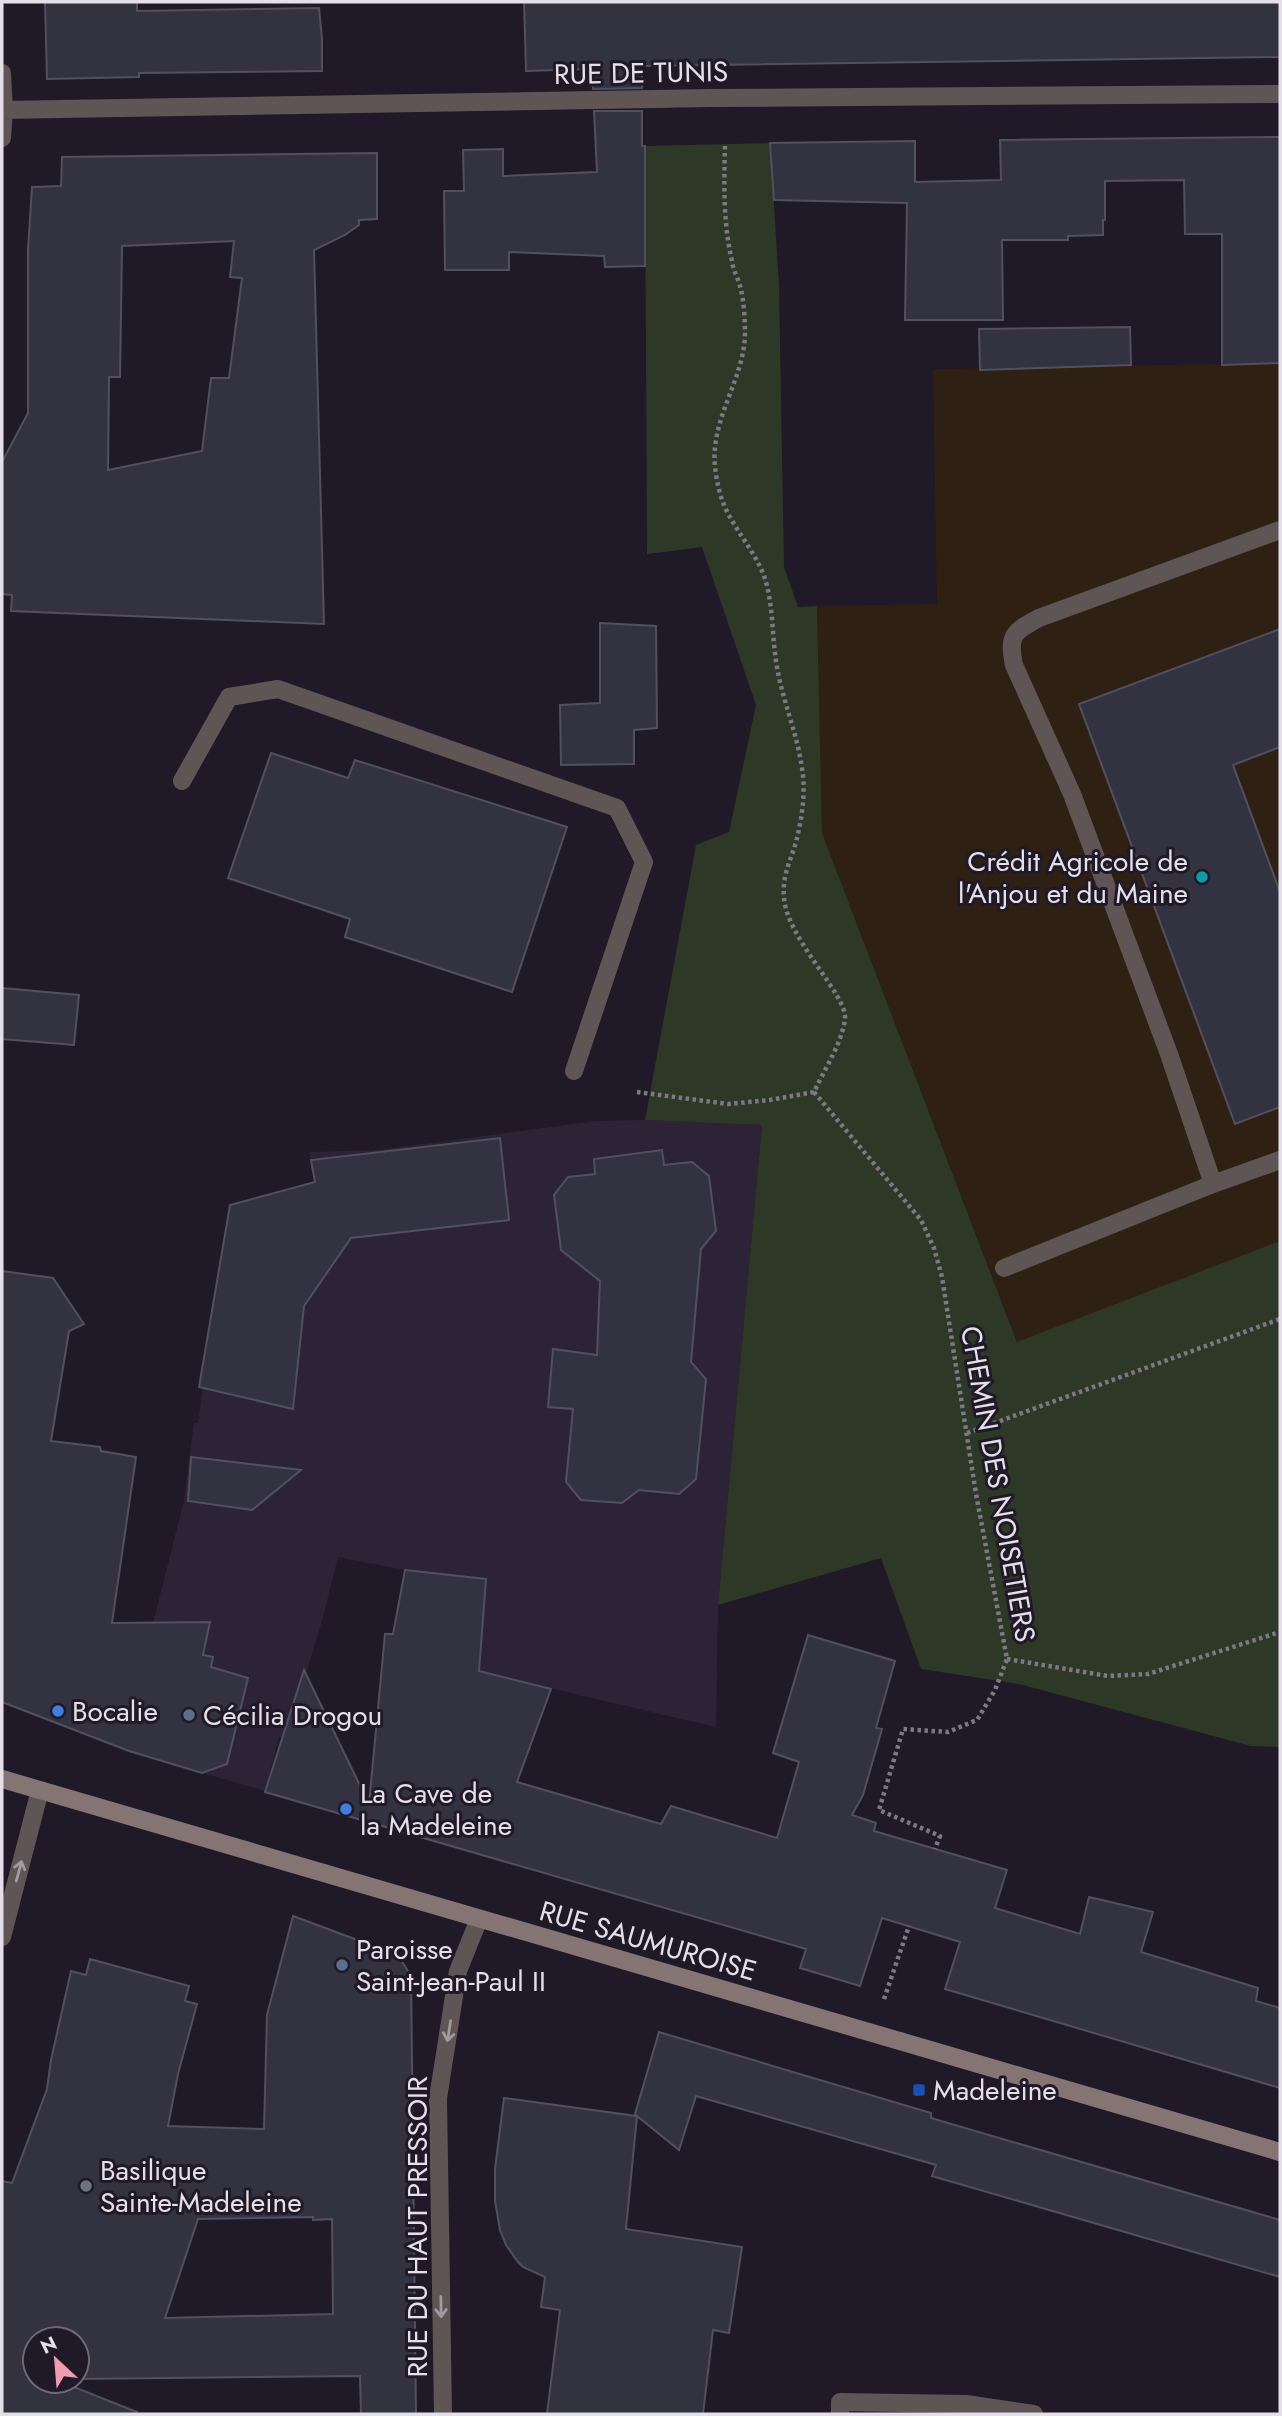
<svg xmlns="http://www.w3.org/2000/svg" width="1282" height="2416" viewBox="0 0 1282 2416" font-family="Jost,sans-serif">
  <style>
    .commercial { fill: #2e2114 }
    .built { fill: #2d2336 }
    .green { fill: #2d3926 }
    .building { fill: #333241; stroke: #515061; stroke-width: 2; fill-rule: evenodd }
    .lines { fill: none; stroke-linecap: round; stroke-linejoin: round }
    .path { stroke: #7e7884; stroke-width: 4.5; stroke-dasharray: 3.5 3.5; stroke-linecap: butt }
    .lane { stroke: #5e5554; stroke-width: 18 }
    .street { stroke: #5e5554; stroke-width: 18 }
    .secondary { stroke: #847574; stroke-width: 18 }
    .oneway { stroke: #a19a9e }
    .culture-dot { fill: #0f9aa8; stroke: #201927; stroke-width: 2.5 }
    .shop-dot { fill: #3f7fe0; stroke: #201927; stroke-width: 2.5 }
    .service-dot { fill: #5c6f8a; stroke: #201927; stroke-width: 2.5 }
    .transit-dot { fill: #1a4fb4; stroke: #201927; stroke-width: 2.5 }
    .worship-dot { fill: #6b7280; stroke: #201927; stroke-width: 2.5 }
    .labels { text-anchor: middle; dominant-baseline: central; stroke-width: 6; stroke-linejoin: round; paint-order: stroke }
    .street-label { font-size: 28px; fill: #e4dfe9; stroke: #201927 }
    .poi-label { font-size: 28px; fill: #e4dfe9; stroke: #201927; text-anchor: start }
  </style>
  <rect width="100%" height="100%" fill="#201927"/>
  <path class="commercial" d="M1280 363V1241L1018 1343 822 833 817 606 937 604 933 369Z"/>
  <path class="built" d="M645 1120 762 1125 718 1605 716 1727 502 1677 478 1675 486 1579 405 1570 338 1557 322 1621 298 1700 285 1738 279 1737 265 1791 131 1752 160 1623H153L184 1501 194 1423H198L203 1386 315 1182 309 1152 378 1150 596 1121Z"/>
  <path class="green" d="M770 143 779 285 784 567 798 607 817 606 822 833 1017 1342 1280 1241V1747L1251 1746 1019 1684 921 1669 881 1558 718 1605 762 1125 645 1120 696 845 729 832 756 705 702 547 647 554 645 146Z"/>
  <path class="building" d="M45 2H137V11L319 8 322 39V71L139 73V77L47 79Z
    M524 2H1280V57L642 66V88L593 89 592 69 526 71Z
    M594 111H642V146H645V266L605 267 604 256 509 252V270H445L444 191H464L463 150 503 149V176L597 172Z
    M1280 137V363L1222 365V234H1185L1184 180 1105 181V220H1103V235L1068 236V240H1002L1003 320H905L907 203 774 200 770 143 915 141V182L1001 180 1000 140Z
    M377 153V219L359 220V225L345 235 314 250 324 624 11 611 12 595 2 594V462L28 413V250L32 187 61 186 62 157ZM234 241 230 277 242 278 229 378H211L202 451 108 470 109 377H120L122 246Z
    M1130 327 1131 365 980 370 979 329Z
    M600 623 656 626 657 728 634 730V764L561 765 560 705 600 703Z
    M1280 629V747L1233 765 1280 892V1107L1235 1124 1079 704Z
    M271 753 348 778 355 760 567 827 512 992 345 937 350 919 228 878Z
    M2 988 79 995 74 1045 2 1039Z
    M500 1138 509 1220 351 1238 304 1306 293 1409 199 1387 230 1205 315 1182 311 1160Z
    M662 1150 664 1165 692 1162 709 1176 716 1231 701 1249 691 1362 706 1379 696 1479 679 1494 639 1490 622 1503 581 1500 566 1482 573 1409 548 1407 553 1349 597 1355 600 1281 561 1250 554 1195 568 1177 595 1174 594 1159Z
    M2 1271 53 1278 84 1324 69 1331 51 1441 100 1447 101 1451 136 1457 112 1623 210 1622 203 1655 213 1657 211 1667 248 1678 227 1764 202 1773 129 1751 2 1702Z
    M191 1457 301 1470 252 1510 188 1501Z
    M405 1570 486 1579 479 1671 551 1689 517 1782 661 1824 671 1806 777 1838 799 1762 773 1753 808 1635 895 1661 876 1728 882 1729 863 1795 852 1815 876 1823 874 1831 1007 1870 995 1908 1080 1934 1089 1897 1153 1912 1141 1952 1258 1988 1256 2001 1280 2008V2088L945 1989 960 1942 882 1918 860 1986 800 1968 806 1949 265 1792 304 1670 369 1804 385 1634H393Z
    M293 1916 398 1955 411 1976 416 2414H361L360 2376 77 2379V2339H35V2381H59L137 2412 136 2414H2V2181L12 2183 47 2089 51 2060 71 1971 86 1975 90 1959 189 1986 185 2001 197 2004 178 2074 168 2126 264 2129 267 2015ZM313 2217V2220L332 2219 333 2314 165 2318 198 2219Z
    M659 2032 931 2113V2118L1280 2220V2277L932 2176 936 2165 696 2096 679 2150 637 2116 626 2229 742 2247 729 2333 713 2330 703 2414H547L560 2310 541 2307 545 2277 523 2267 518 2262 506 2245 500 2230 495 2201V2169L504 2098 637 2116 635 2114Z"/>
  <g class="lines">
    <path class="path" d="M637 1092 728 1104 770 1100 814 1092C824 1070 842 1043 845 1019 848 996 787 939 784 898 782 876 790 862 796 842 802 819 806 792 802 768 797 732 781 697 776 661 772 634 773 607 766 582 759 558 742 539 730 517 721 502 717 484 715 467 710 419 744 380 745 334 745 318 744 301 740 286 738 278 733 270 732 261 723 223 724 184 725 145
      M814 1092 921 1220 934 1248 942 1277 976 1494 1007 1659 995 1690 977 1720 948 1732 903 1729 879 1810 940 1836 935 1849
      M967 1433 1280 1319
      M1007 1659 1108 1676 1148 1674 1280 1632
      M884 1999 909 1926"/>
    <path class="lane" d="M182 781 229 697 278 689 617 808 644 862 574 1071
      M1213 1184 1169 1054 1072 794 1014 665C1008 635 1013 632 1039 618L1280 530
      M1004 1268 1213 1184 1280 1160
      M840 2414V2402L966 2404 1034 2414"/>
    <path class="street" d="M2 73 4 110 2 138
      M2 110 712 98 1280 94
      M2 1937 40 1790
      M443 2414 438 2098 458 1971 479 1919"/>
    <path class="secondary" d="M2 1779 1280 2152"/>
  </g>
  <defs><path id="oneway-shaft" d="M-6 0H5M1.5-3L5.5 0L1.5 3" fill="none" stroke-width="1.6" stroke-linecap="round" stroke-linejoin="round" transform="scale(1.75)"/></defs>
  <g class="oneway">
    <use href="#oneway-shaft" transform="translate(19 1871) rotate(-75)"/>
    <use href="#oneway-shaft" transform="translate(449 2031) rotate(99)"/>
    <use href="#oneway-shaft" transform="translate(441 2307) rotate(89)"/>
  </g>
  <circle class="culture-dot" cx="1202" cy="877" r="7"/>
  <g class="shop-dot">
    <circle cx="58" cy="1711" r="7"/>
    <circle cx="346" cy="1809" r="7"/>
  </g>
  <g class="service-dot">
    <circle cx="189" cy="1715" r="7"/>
    <circle cx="342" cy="1965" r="7"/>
  </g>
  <rect class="transit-dot" x="912" y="2083" width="14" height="14" rx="3.5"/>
  <circle class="worship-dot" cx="86" cy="2186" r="7"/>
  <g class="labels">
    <g class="street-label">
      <text transform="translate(641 73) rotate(-1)">RUE DE TUNIS</text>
      <text transform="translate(998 1484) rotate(80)">CHEMIN DES NOISETIERS</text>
      <text transform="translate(648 1941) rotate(16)">RUE SAUMUROISE</text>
      <text transform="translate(417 2227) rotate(-90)">RUE DU HAUT PRESSOIR</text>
    </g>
    <g class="poi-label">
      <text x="1188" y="861" text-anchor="end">Crédit Agricole de<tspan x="1188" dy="32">l'Anjou et du Maine</tspan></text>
      <text x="72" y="1711">Bocalie</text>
      <text x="203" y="1715">Cécilia Drogou</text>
      <text x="360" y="1793">La Cave de<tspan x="360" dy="32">la Madeleine</tspan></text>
      <text x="356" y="1949">Paroisse<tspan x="356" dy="32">Saint-Jean-Paul II</tspan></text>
      <text x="933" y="2090">Madeleine</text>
      <text x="100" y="2170">Basilique<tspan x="100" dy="32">Sainte-Madeleine</tspan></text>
    </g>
  </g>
  <rect width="1282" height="2416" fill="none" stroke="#e4dfe9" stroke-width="7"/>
  <g transform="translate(56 2360) rotate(334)"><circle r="33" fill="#201927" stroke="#6e6875" stroke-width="2"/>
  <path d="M0-5L12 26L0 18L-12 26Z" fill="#f29aaf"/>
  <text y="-10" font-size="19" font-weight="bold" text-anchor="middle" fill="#e4dfe9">N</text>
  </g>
</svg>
